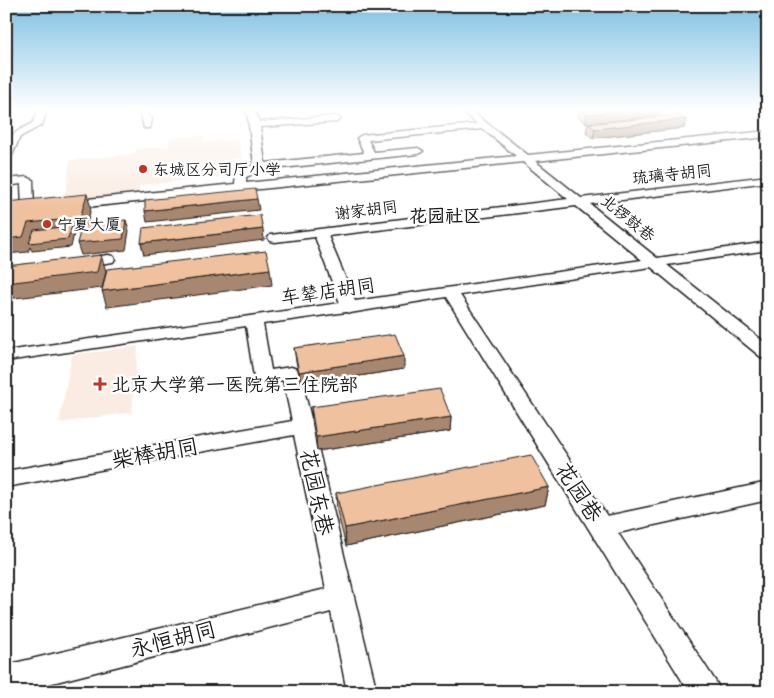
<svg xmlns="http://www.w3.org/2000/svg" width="774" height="698" viewBox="0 0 774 698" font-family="Sriracha,'LXGW WenKai TC',sans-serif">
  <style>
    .built { fill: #faece2 }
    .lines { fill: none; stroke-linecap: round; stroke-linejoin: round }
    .minor-casing { stroke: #1c1c1c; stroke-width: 3 }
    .minor { fill: #fff; fill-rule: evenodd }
    .wall { fill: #cea689; stroke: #1c1c1c }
    .shaded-wall { fill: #a8876f; stroke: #1c1c1c }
    .building { fill: #f0c19f; stroke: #1c1c1c }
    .poi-dot { fill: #c8321e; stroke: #fff; stroke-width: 2 }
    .labels { text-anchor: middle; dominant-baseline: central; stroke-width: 5; stroke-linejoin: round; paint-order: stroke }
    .far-poi-label { font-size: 16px; fill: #1c1c1c; stroke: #fff; text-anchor: start }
    .far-street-label { font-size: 16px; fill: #1c1c1c; stroke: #fff }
    .far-quarter-label { font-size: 18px; font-weight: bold; fill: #1c1c1c; stroke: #fff }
    .street-label { font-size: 19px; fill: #1c1c1c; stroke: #fff }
    .poi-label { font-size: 19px; fill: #1c1c1c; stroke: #fff; text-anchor: start }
    .near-street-label { font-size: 22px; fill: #1c1c1c; stroke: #fff }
  </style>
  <rect width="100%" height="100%" fill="#fff"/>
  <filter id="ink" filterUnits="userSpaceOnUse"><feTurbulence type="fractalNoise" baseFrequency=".02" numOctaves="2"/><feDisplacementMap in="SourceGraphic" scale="10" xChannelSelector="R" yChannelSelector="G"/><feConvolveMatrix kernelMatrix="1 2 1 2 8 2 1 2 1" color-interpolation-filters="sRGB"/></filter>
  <g filter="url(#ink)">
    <path class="built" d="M203 135 205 142 237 140 242 158 217 161 220 177 140 185 139 193 63 201 67 184 70 160 135 154 136 149 169 146V138Z
      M138 346 132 412 59 423 72 355Z"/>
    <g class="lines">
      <g class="minor-casing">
        <path id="minor" d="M38 110H47L42 125 20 137 11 158 6 161C6 136 11 134 33 123Z
          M137 110H145L152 119 150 128H144L142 119Z
          M247 110H255L259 122 336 116 341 119 336 122 260 127 265 163 364 153 357 138 362 135 477 124 461 110H470L528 155 768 131V137L535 161 581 198 768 176V182L590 204 657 258 768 242V250L667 265 768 345V359L762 358 651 267 460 295 607 516 768 482V500L618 533 716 682 721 692H689L446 297 350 313 346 312 263 324 271 370 291 367 297 369 300 373 377 692H347L331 612 17 692H6V665L326 589 294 435 6 487V471L292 421 283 380 263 383 256 381 254 377 246 326 6 361V351L340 303 315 237 275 242 270 241 268 238 270 235 568 199 523 162 67 209 61 205 67 201 235 184 236 173 254 165ZM483 129 516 156 246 183V177L262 170 418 154 423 151 418 148 374 152 368 140ZM576 206 642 260 355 301 328 236Z
          M27 177 33 180 34 209 28 213 22 209 21 184 6 186V179Z
          M108 255 113 256 115 259 113 262 79 267 74 266 72 263 74 260Z"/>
      </g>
      <use href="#minor" class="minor"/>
    </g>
    <path class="wall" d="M579 110H660L586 123 578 117Z
      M629 119H686L684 128 593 138 586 133 588 124 629 121Z
      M294 348 404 369 301 385 296 361Z
      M311 407 451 417 450 431 317 451 312 420Z
      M549 487 545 505 346 546 337 511 336 493Z"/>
    <path class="shaded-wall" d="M640 110H660L658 116 586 123 587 114Z
      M686 119 684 128 593 138 595 129Z
      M87 194 91 208 85 232 74 234 71 247 32 251 30 247 28 252 6 254V239L28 223Z
      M257 199 259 210 147 222 145 211Z
      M126 220 129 231 126 250 81 255 77 243Z
      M263 229 264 240 144 255 141 243Z
      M101 255 106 271 102 288 6 299V283Z
      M270 269 272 285 107 307 102 291Z
      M404 356V369L301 385 299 372Z
      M451 417 450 431 317 451 316 437Z
      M549 487 545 505 346 546 345 528Z"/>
    <path class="building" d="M581 110H640L587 114Z
      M678 115 686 119 595 129 588 124Z
      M255 189 257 199 145 211V200Z
      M87 194 80 218 28 223 23 237 6 239V202Z
      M260 215 263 229 141 243 143 228Z
      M126 220 123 239 77 243 82 225Z
      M72 226 68 239 29 243 34 230Z
      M266 251 270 269 102 291 107 269Z
      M101 255 97 272 6 283V266Z
      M395 334 404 356 299 372 294 348Z
      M440 389 451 417 316 437 311 407Z
      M531 455 549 487 345 528 336 493Z"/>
  </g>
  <linearGradient id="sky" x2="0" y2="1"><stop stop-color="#7ec0e3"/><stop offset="0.53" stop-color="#fff"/><stop offset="1" stop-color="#fff" stop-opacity="0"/></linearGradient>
  <rect width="774" height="207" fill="url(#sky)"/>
  <g class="poi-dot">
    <circle cx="143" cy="169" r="5"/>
    <circle cx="47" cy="224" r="5"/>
    <path d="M97.5 376.5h5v5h5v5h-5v5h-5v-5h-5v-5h5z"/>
  </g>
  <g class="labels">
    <g class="far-poi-label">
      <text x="153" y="169">东城区分司厅小学</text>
      <text x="57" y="224">宁夏大厦</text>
    </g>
    <g class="far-street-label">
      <text transform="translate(672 174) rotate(-6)">琉璃寺胡同</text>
      <text transform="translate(366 210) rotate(-7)">谢家胡同</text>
      <text transform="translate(628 218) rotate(39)">北锣鼓巷</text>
    </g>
    <g class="far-quarter-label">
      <text x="445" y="216">花园社区</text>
    </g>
    <g class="street-label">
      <text transform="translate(328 291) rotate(-8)">车辇店胡同</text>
    </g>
    <g class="poi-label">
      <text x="111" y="384">北京大学第一医院第三住院部</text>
    </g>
    <g class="near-street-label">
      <text transform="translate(155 453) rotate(-10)">柴棒胡同</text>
      <text transform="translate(317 492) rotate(78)">花园东巷</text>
      <text transform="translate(579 492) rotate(57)">花园巷</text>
      <text transform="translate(173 639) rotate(-14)">永恒胡同</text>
    </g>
  </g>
  <rect width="774" height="698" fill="none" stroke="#fff" stroke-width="25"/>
  <rect x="12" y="12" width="749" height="673" fill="none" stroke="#1c1c1c" stroke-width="2" filter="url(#ink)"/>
</svg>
